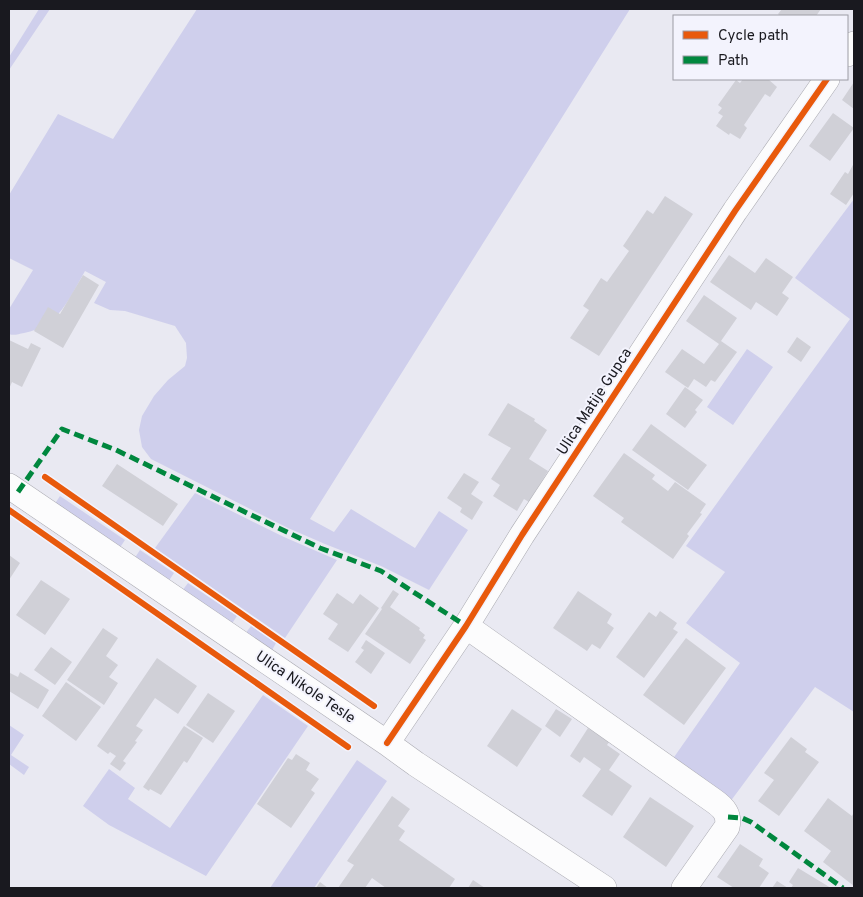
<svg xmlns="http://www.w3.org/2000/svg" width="863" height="897" viewBox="0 0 863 897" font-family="Overpass,sans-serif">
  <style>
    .green { fill: #cfcfec }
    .building { fill: #d0d0d7 }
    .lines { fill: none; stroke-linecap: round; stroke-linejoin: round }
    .minor-casing { stroke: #aaaab1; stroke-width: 26 }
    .minor { stroke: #fcfcfd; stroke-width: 25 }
    .quiet { stroke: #00873e; stroke-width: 5; stroke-dasharray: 10 5; stroke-linecap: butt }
    .cycleway-casing { stroke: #f3f3fd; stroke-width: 9 }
    .cycleway { stroke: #e8590c; stroke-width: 6 }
    .labels { text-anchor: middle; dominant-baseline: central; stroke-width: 4; stroke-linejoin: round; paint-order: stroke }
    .street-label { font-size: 15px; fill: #19191f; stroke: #f3f3fd }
  </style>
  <rect width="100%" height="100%" fill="#e9e9f2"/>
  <path class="green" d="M39 9H50L9 70V57Z
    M197 9H630L310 519 334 532 351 509 415 548 439 511 468 530 429 590 381 566 325 544 288 528 151 459 142 447 139 430 142 416 154 396 168 380 185 366 187 358 186 343 175 326 125 311 110 310 94 303 106 282 85 271C69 299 59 326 24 333 18 334 14 336 9 334V309L33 270 9 258V195L58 114 113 139Z
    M854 199V712L815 687 730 802 672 760 740 663 686 623 725 572 686 546 850 319 795 278Z
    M747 349 773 367 733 425 707 407Z
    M195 493 284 537 337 560 285 638 155 548Z
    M60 496 125 540 119 549 54 505Z
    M140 550 174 573 168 582 134 559Z
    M188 583 237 616 231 625 182 591Z
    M251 626 276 643 271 652 245 634Z
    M263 695 308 726 206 876 109 825 83 806 109 769 135 788 128 799 170 828Z
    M9 725 24 735 11 755 29 767 24 775 9 764Z
    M357 760 387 781 314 888H270Z"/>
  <path class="building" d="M782 9H821L816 16H780L778 14Z
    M743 79H768L777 87 770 97 765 94 744 125 747 128 740 139 730 133 729 135 716 126 723 116 718 113 722 108 718 105 736 80 740 83Z
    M854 82V109L842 100Z
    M833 113 854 128 830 161 809 146Z
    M854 163V193L846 205 830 194 845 172 848 174Z
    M665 196 693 214 599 356 570 338 589 310 583 306 601 278 607 282 629 251 623 246 647 210 653 214Z
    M729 255 755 273 766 258 793 277 782 293 789 298 777 316 756 302 751 310 710 282Z
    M83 275 99 285 63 348 34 331 48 307 60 314Z
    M704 295 737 318 721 341 737 352 715 382 711 380 706 387 694 379 688 388 665 372 682 349 704 364 719 344 686 321Z
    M797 337 811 347 801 362 787 352Z
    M9 340 28 349 31 343 41 348 22 387 12 382 9 389Z
    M685 387 703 400 695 410 697 412 685 428 666 414Z
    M508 403 535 419 534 421 547 430 529 459 548 471 529 502 524 499 517 511 493 496 500 485 491 479 511 448 488 435Z
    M651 424 707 465 688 490 632 450Z
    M624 453 655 475 652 479 668 491 675 482 706 504 700 513 702 514 687 534 689 536 673 559 621 522 624 518 593 496Z
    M117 464 178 504 163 526 102 486Z
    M464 473 479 482 471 494 483 502 472 520 460 512 462 508 447 498Z
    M9 555 20 563 9 580Z
    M41 580 70 599 45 635 16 615Z
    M393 590 399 594 390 607 420 628 419 630 425 635 423 638 426 640 410 664 365 634 382 609 381 608Z
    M578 591 612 614 607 623 614 628 600 649 592 644 587 651 553 628Z
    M337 593 353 604 360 594 379 608 348 652 328 639 338 624 323 614Z
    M660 611 677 623 673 629 678 632 644 678 616 657 649 612 656 617Z
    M103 628 118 638 106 656 118 665 109 677 118 683 104 705 67 680Z
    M686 638 726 668 684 725 643 695Z
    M366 640 385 653 371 674 355 662 364 650 361 648Z
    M51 647 72 662 55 685 34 670Z
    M157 658 197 686 178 714 155 698 136 726 143 730 135 741 137 742 123 761 126 763 120 771 110 764 116 756 110 752 108 754 97 746Z
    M20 672 49 690 38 709 9 691V676L10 673 18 677Z
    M66 682 101 707 76 741 42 716Z
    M208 693 235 711 213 743 186 725Z
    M512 709 542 729 517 767 487 746Z
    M556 709 572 719 560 737 545 726Z
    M184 726 203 738 187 763 184 761 161 795 150 789 149 791 143 787Z
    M588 728 609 742 607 745 620 754 609 770 632 786 612 816 582 796 601 769 584 757 580 763 570 756Z
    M791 737 807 749 805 752 819 762 779 816 758 801 774 780 764 773Z
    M296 754 310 763 306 770 319 779 311 790 315 793 291 828 257 804 288 758 292 760Z
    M392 796 410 809 398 826 405 831 399 840 455 879 449 888H386L372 878 365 888H338L354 865 347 861Z
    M650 797 694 826 666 867 623 837Z
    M828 798 852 816 854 812V886L823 862 831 851 804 831Z
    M740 844 763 859 759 866 769 873 759 888H734L717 877Z
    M798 868 831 888H791L793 885 789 882Z
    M473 880 485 888H468Z
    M777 881 788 888H772Z
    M320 882 328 888H316Z"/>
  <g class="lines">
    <g class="minor-casing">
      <path id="minor" d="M847 54 854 44
        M9 486 387 743 416 764 604 888
        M466 626 714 801C724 808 730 815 727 827L684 888
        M387 743 466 626 522 535 735 211 827 79"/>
    </g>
    <use href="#minor" class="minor"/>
    <path class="quiet" d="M18 492 62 429 116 450 320 548 381 571 466 626
      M728 817 742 818 751 822 843 888"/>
    <g class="cycleway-casing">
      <path id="cycleway" d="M45 477 374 706
        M9 510 348 747
        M387 743 466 626 522 535 735 211 827 79"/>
    </g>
    <use href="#cycleway" class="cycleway"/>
  </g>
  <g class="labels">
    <g class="street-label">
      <text transform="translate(595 402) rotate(-57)">Ulica Matije Gupca</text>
      <text transform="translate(305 688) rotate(34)">Ulica Nikole Tesle</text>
    </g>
  </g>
  <rect width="863" height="897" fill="none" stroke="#19191f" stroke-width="20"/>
  <rect x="673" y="15" width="175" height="65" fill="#f3f3fd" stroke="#9c9ca4"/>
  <rect x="683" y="31" width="25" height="8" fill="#e8590c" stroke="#9c9ca4"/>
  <text x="718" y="40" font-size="15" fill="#19191f">Cycle path</text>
  <rect x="683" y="56" width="25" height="8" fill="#00873e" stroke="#9c9ca4"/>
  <text x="718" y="65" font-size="15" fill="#19191f">Path</text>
</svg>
